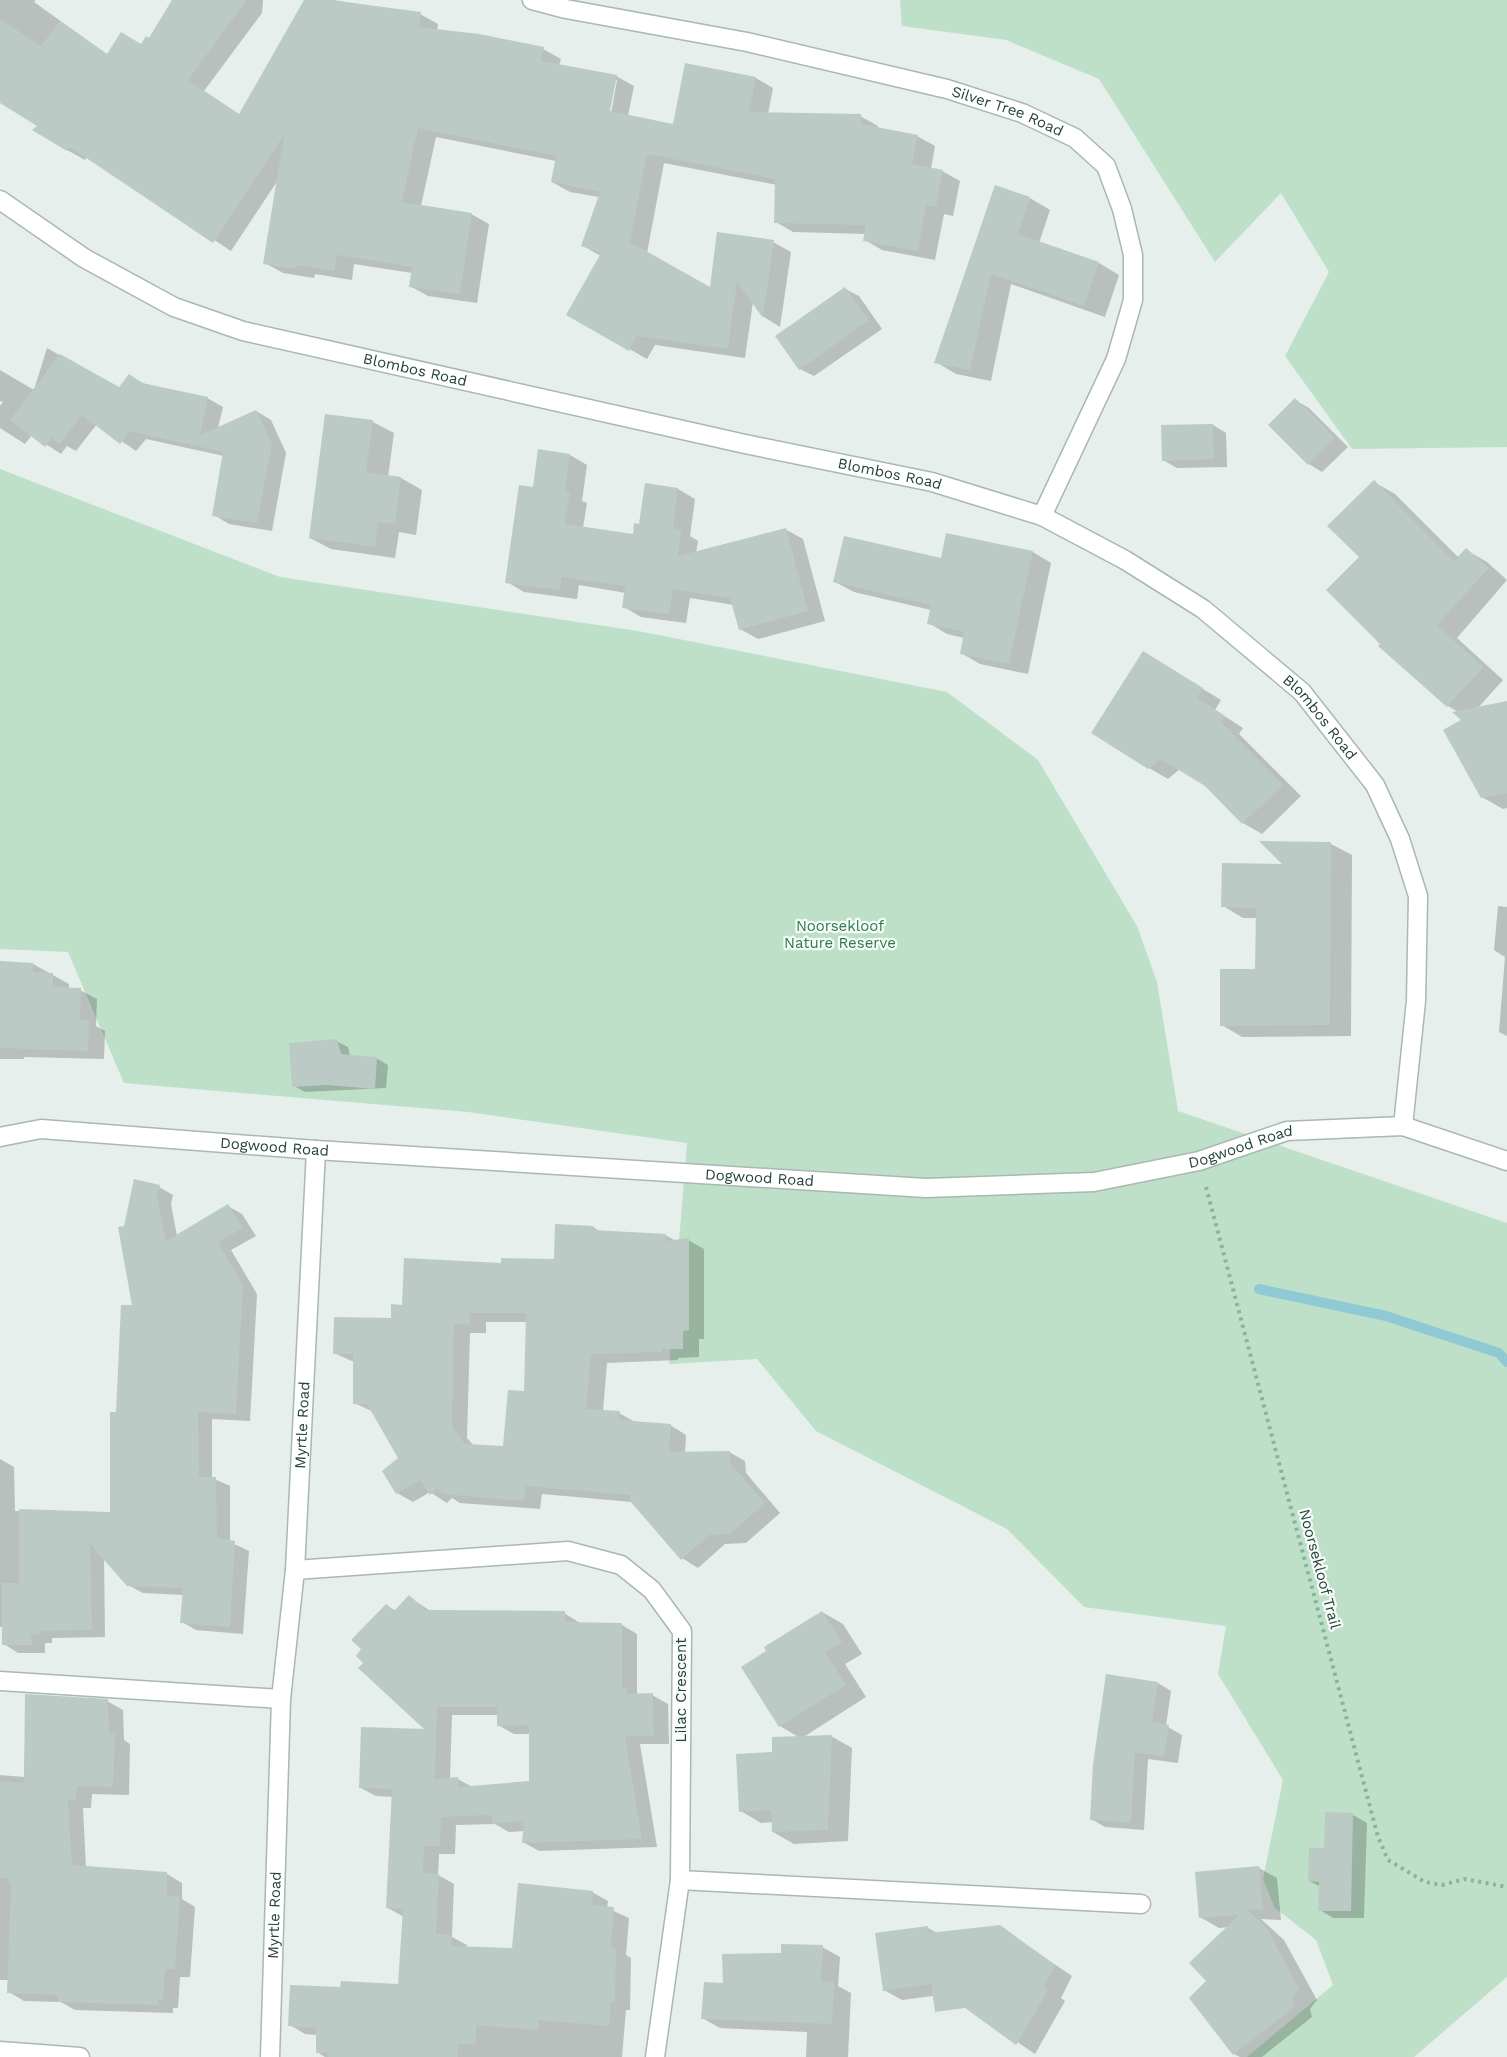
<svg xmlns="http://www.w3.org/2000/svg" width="1507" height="2057" viewBox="0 0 1507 2057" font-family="'Work Sans',sans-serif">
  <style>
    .green { fill: #bfe0c8 }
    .shadow { fill: #0003; fill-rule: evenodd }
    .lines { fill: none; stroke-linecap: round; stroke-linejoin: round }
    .stream { stroke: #8ec9d4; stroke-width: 10 }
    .building { fill: #bbcac4; fill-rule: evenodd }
    .minor-casing { stroke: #a8b8b2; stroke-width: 21 }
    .path { stroke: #86b3a5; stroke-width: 4; stroke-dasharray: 3 4.5; stroke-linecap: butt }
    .minor { stroke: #fff; stroke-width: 18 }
    .labels { text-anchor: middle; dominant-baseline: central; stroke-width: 4.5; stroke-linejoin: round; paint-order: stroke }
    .street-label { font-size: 15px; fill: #24423a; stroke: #f7fbf9 }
    .park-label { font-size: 15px; fill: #2d7a4b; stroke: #f7fbf9 }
  </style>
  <rect width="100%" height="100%" fill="#e6efeb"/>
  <path class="green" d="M900 0H1507V447L1352 449 1285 356 1329 272 1281 193 1215 262 1099 79 1006 40 902 26Z
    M0 469 280 577 638 631 947 692 1038 760 1137 926 1157 982 1178 1111 1507 1223V1977L1414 2057H1247L1333 1985 1316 1940 1275 1908 1263 1879 1283 1780 1218 1674 1226 1626 1084 1607 1007 1529 816 1431 757 1359 669 1364 687 1143 468 1112 124 1083 68 952 0 949Z"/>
  <path class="shadow" d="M0 0H36L34 2 108 55 142 46 149 40 174 0H263L262 13 204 91 240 115 305 0H333L420 14 438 24 437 30 543 49 561 59 559 65 616 76 634 86 628 116 674 125 756 78 773 88 768 114 860 116 878 126V129L917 136 935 146 931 169 942 171 960 181 953 216 944 214 935 260 882 250 865 240 866 234 793 232 776 222 777 185 664 163 647 253 711 290 773 242 791 252 780 327 764 317 753 302 745 358 655 345 647 359 568 314 601 256 583 246 599 197 570 192 552 182 556 161 436 137 421 206 471 214 489 224 477 303 428 296 410 286 412 273 354 264 352 280 315 274 314 278 283 273 265 263 278 180 231 251 87 156 85 160 67 150 39 126 0 101ZM614 80H617L610 119 607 118Z
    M1030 198 1050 210 1039 243 1099 263 1119 275 1105 317 1011 284 991 381 956 374 936 362Z
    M845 289 859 296 882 329 814 376 800 369Z
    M47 348 119 389 130 376 145 384 207 398 223 407 218 428 256 411 271 420 286 453 272 531 229 524 214 515 224 456 146 439 136 451 97 424 76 451 67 446 61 454 32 435 25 444 0 428V406L3 402 0 401V370L34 390Z
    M1295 400 1309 408 1348 447 1322 472 1309 464Z
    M326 416 373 422 394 433 388 477 401 478 422 490 416 535 399 532 395 558 331 549 310 538Z
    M1213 425 1226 433 1227 467 1177 468 1163 460Z
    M570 455 587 465 582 501 587 503 583 528 634 536 640 526 646 485 678 489 695 499 690 536 698 541 696 553 785 529 803 539 825 621 758 639 740 629 734 605 690 598 686 623 641 617 624 607 626 593 579 585 577 599 524 592 507 582 534 489Z
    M1374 482 1395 494 1459 558 1466 550 1487 562 1507 580 1457 638 1503 680 1477 709 1507 703V808L1503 809 1482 797 1463 720 1458 712 1448 706 1380 645 1361 557Z
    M1033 552 1051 563 1028 674 980 664 961 653 964 638 947 634 929 623 931 610 854 592 835 582 942 560Z
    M1162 664 1221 700 1215 710 1243 728 1239 734 1301 796 1262 834 1243 823 1206 785 1180 769 1168 779 1149 768Z
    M1331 844 1352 855 1351 1036 1242 1037 1222 1025 1256 970 1257 918H1243L1223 906 1286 865Z
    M1498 906 1507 907V1036L1499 1032 1505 957 1494 950Z
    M0 963 33 964 69 984V989L80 990 97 999 96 1026 105 1031 104 1059 24 1057V1059H0Z
    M336 1041 348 1047 350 1056 376 1058 388 1065 386 1088 305 1092 294 1086Z
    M159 1187 173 1195 171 1204 177 1236 228 1206 242 1214 256 1236 231 1250 257 1294 250 1421 212 1419V1478L230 1486V1542L249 1551 243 1634 196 1630 182 1622 184 1595 143 1593 128 1585 104 1557 105 1637 52 1638V1643H45V1653H18L4 1644V1627H0V1459L14 1467 15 1511 112 1514 117 1413 134 1306 126 1227Z
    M556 1226 593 1227 601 1232 665 1235 676 1241 688 1240 704 1249V1339H699V1357L678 1358V1360L607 1363 603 1411 619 1413 635 1422 670 1425 686 1435 685 1453 729 1452 745 1461 746 1473 780 1513 746 1543 725 1544 698 1568 682 1558 632 1502 542 1494 540 1509 460 1503 452 1498 447 1503 430 1492 413 1502 397 1493 399 1458 374 1412 354 1403V1362L334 1353 392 1320 403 1306 503 1264 555 1261ZM486 1322H528L525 1393 504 1448 474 1446 467 1438 470 1333H486Z
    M409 1597 432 1612 564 1613 580 1623 622 1625 637 1634V1695H652L668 1704 669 1744H640L657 1847 539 1851 523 1842 524 1831 509 1832 495 1824 456 1825 455 1854H439L438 1875 454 1884 452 1937 467 1945 466 1948 514 1949 592 1892 608 1901 607 1908 629 1918 626 1955 631 1958 630 2010H626L622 2057H325L317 2052V2035L305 2034 290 2025 342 1989 399 1986 404 1917 388 1908 393 1797 376 1796 361 1788 428 1731 365 1663 386 1605 396 1611ZM452 1715H498V1725L514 1734H531V1783L472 1787 458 1779H450Z
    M822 1612 843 1624 862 1654 845 1664 866 1697 802 1738 831 1736 852 1748 848 1841 794 1844 773 1832V1822L761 1823 741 1811 774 1753 800 1738 780 1726 743 1668Z
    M1158 1683 1171 1691 1166 1726 1182 1735 1178 1763 1148 1759 1144 1830 1105 1827 1091 1819Z
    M27 1696 107 1701 123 1710 124 1740 130 1744 129 1795 92 1794 91 1808H83L86 1868 167 1874 182 1883V1899L195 1907 190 1977H180L178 2008H173V2013L75 2010 61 2002 24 2001 9 1992V1980H0V1775L24 1777Z
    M1327 1814 1353 1815 1367 1823 1364 1918H1333L1320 1910 1321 1887 1309 1881 1325 1850Z
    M1259 1868 1277 1878 1281 1920 1261 1919 1284 1940 1317 2000 1310 2009 1312 2017 1262 2057H1240L1234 2054 1208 1982 1229 1927 1219 1928 1200 1917Z
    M1000 1927 1072 1976 1061 1998 1065 2001 1035 2054 948 1994 902 2000 884 1990 928 1928 937 1933Z
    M822 1947 840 1957 838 1986 851 1993 848 2057H806L807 2032 720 2028 702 2018 724 1985 782 1954Z"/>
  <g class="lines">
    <path class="stream" d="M1259 1289 1386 1316 1499 1353 1507 1362"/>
  </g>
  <path class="building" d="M172 0H247L188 80 239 114 304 0H330L421 12 419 27 479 34 544 47 541 61 617 75 610 111 673 124 685 63 756 77 749 112 861 114V124L918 135 912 164 943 170 936 207 926 205 918 251 863 241 866 225 774 223 775 179 647 154 630 242 710 287 717 232 774 240 763 318 737 282 728 349 637 336 629 351 566 315 601 253 581 246 600 192 551 182 556 156 418 128 402 202 472 213 460 294 409 287 412 267 337 255 334 271 297 265 296 269 263 264 284 135 213 243 70 147 67 151 32 130 37 126 0 103V19L41 46 60 21 107 54 121 32 141 44 146 36 149 38Z
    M995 185 1030 197 1018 234 1099 262 1084 306 991 274 970 370 934 363Z
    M845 287 869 320 799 370 775 336Z
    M60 354 119 387 129 374 142 383 208 397 200 435 256 410 272 444 257 523 212 516 223 452 130 431 120 444 82 415 60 444 52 438 45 447 10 420Z
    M1295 398 1335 438 1308 465 1268 425Z
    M325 414 373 420 366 472 401 477 395 524 378 522 375 547 309 538Z
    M1213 424 1214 459 1162 461 1161 425Z
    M538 449 570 454 565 491 570 492 565 524 633 534 634 523 639 524 645 483 678 488 673 528 681 530 678 556 786 528 808 611 739 630 730 598 673 589 669 614 622 608 625 586 562 577 560 590 505 583 519 485 533 487Z
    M1374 480 1454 561 1466 548 1489 568 1437 625 1483 667 1447 707 1378 646 1380 644 1326 590 1359 557 1327 526Z
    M946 533 1033 551 1009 664 960 654 964 632 927 624 931 605 833 582 844 536 941 558Z
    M1143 651 1203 688 1197 698 1225 716 1221 722 1283 785 1242 824 1205 786 1161 759 1148 769 1091 733Z
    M1507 701V793L1481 798 1443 730 1461 720 1452 712Z
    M1259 841 1331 842 1330 1025 1220 1026V969H1255L1256 908 1221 907 1222 863 1282 864Z
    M0 961 33 963V972L53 973V987L81 988 80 1019 89 1020 88 1051 0 1048Z
    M337 1039 341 1054 377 1057 375 1089 326 1085 292 1087 289 1043Z
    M134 1179 160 1185 157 1195 166 1241 228 1204 243 1228 218 1242 243 1285 236 1414 198 1412 199 1477H216L217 1538 235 1541 230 1627 180 1623 183 1588 127 1586 90 1544 92 1630 39 1631V1635H31L32 1645H2V1583H19V1509L110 1512V1412H116L121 1305H132L118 1227 124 1226Z
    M555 1224 593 1226V1230L666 1234V1241L689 1238V1330L683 1331V1349H662V1352L591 1354 586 1409 620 1411 619 1420 671 1424 669 1452 730 1451V1463L765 1503 730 1534 709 1535 681 1560 630 1501V1495L526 1486 524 1501 443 1494 437 1488 430 1495 420 1480 396 1494 382 1471 398 1458 367 1404H353V1354H333L334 1317 391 1318V1304L402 1305 404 1258 501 1263V1258L554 1259ZM470 1313H526L524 1391 508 1390 503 1446 465 1444 452 1427 454 1324 470 1325Z
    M409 1595 426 1610 565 1611V1622L622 1623V1688H627V1694L653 1693 654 1736H625L642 1839 522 1843 524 1821 492 1824 491 1815 441 1817 440 1846H424L423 1872 439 1874 436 1934 452 1935 451 1946 512 1948 518 1883 593 1891 592 1905 614 1907 611 1947 616 1948 615 2002H611L609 2026 538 2020V2030L476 2025V2044H457L458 2057H328V2053H316V2028L288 2026 290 1985 340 1987 341 1981 398 1984 403 1909 386 1908 392 1789 359 1788 361 1727 424 1729 358 1668 363 1663 356 1656 361 1649 351 1640 386 1604 394 1611ZM437 1707H497V1726L529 1725V1781L459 1787 458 1777 435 1779Z
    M822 1611 842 1642 825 1652 846 1685 779 1727 741 1667 766 1651 764 1647Z
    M1106 1674 1158 1682 1152 1722 1169 1725 1164 1757 1135 1752 1131 1823 1090 1820 1093 1764Z
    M25 1694 108 1699 109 1733H115L113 1787 77 1786 76 1800H68L72 1865 167 1872V1896H180L175 1969H165L163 1999 158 2000V2005L58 2002V1995L7 1993 11 1885H9V1878H0V1781L24 1783Z
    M832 1735 828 1830 772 1832 771 1810 739 1812 736 1754 772 1752V1737Z
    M1325 1812 1353 1813 1351 1911H1318L1319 1882 1308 1881 1309 1848H1324Z
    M1259 1866 1263 1910 1246 1909 1266 1927 1299 1989 1292 1998 1295 2006 1233 2055 1189 1998 1206 1981 1189 1963 1239 1915 1199 1918 1195 1872Z
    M1000 1925 1055 1965 1044 1988 1049 1989 1016 2045 965 2008 935 2012 931 1984 883 1991 875 1933 928 1926 929 1933Z
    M781 1944 823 1945 821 1981 834 1982 832 2024 701 2019 704 1982 723 1983 722 1954 781 1953Z"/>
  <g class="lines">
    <g class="minor-casing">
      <g id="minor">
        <path id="s1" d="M532 0 566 9 747 42 947 89 1022 113 1075 138 1106 166 1122 209 1133 255V300L1116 359 1042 516"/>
        <path id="s2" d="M0 200 84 258 174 307 243 331 745 444 932 482 1042 516 1125 560 1203 609 1302 692 1375 785 1400 839 1418 896 1416 1001 1403 1126"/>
        <path id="s3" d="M0 1137 41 1129 316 1150 926 1188 1094 1182 1199 1161 1287 1131 1403 1126 1507 1161"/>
        <path d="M295 1570 568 1551 621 1565 652 1590 682 1631 680 1880 655 2057"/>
        <path d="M0 1681 281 1699"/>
        <path d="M680 1880 1141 1904"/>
        <path d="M0 2051 80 2057"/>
        <path id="s4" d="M270 2057 281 1699 295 1570 316 1150"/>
      </g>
    </g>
    <path class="path" d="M1206 1187 1378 1837 1388 1860 1425 1882 1442 1885 1465 1879 1507 1887"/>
    <use href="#minor" class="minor"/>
  </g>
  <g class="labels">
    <g class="street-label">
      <text stroke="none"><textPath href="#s1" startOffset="489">Silver Tree Road</textPath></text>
      <text stroke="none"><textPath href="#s2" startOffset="454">Blombos Road</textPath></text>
      <text stroke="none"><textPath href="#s2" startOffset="940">Blombos Road</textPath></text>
      <text stroke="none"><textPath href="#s2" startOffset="1444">Blombos Road</textPath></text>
      <text stroke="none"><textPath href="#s3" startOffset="276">Dogwood Road</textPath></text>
      <text stroke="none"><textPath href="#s3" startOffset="1248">Dogwood Road</textPath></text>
      <text stroke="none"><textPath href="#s3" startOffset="762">Dogwood Road</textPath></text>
      <text stroke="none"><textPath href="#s4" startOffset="633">Myrtle Road</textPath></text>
      <text transform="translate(1320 1569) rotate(75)">Noorsekloof Trail</text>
      <text transform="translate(681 1690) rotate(-90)">Lilac Crescent</text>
      <text stroke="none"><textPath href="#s4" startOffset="142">Myrtle Road</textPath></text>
    </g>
    <g class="park-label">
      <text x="840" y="926">Noorsekloof<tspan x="840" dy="17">Nature Reserve</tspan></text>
    </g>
  </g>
</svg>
